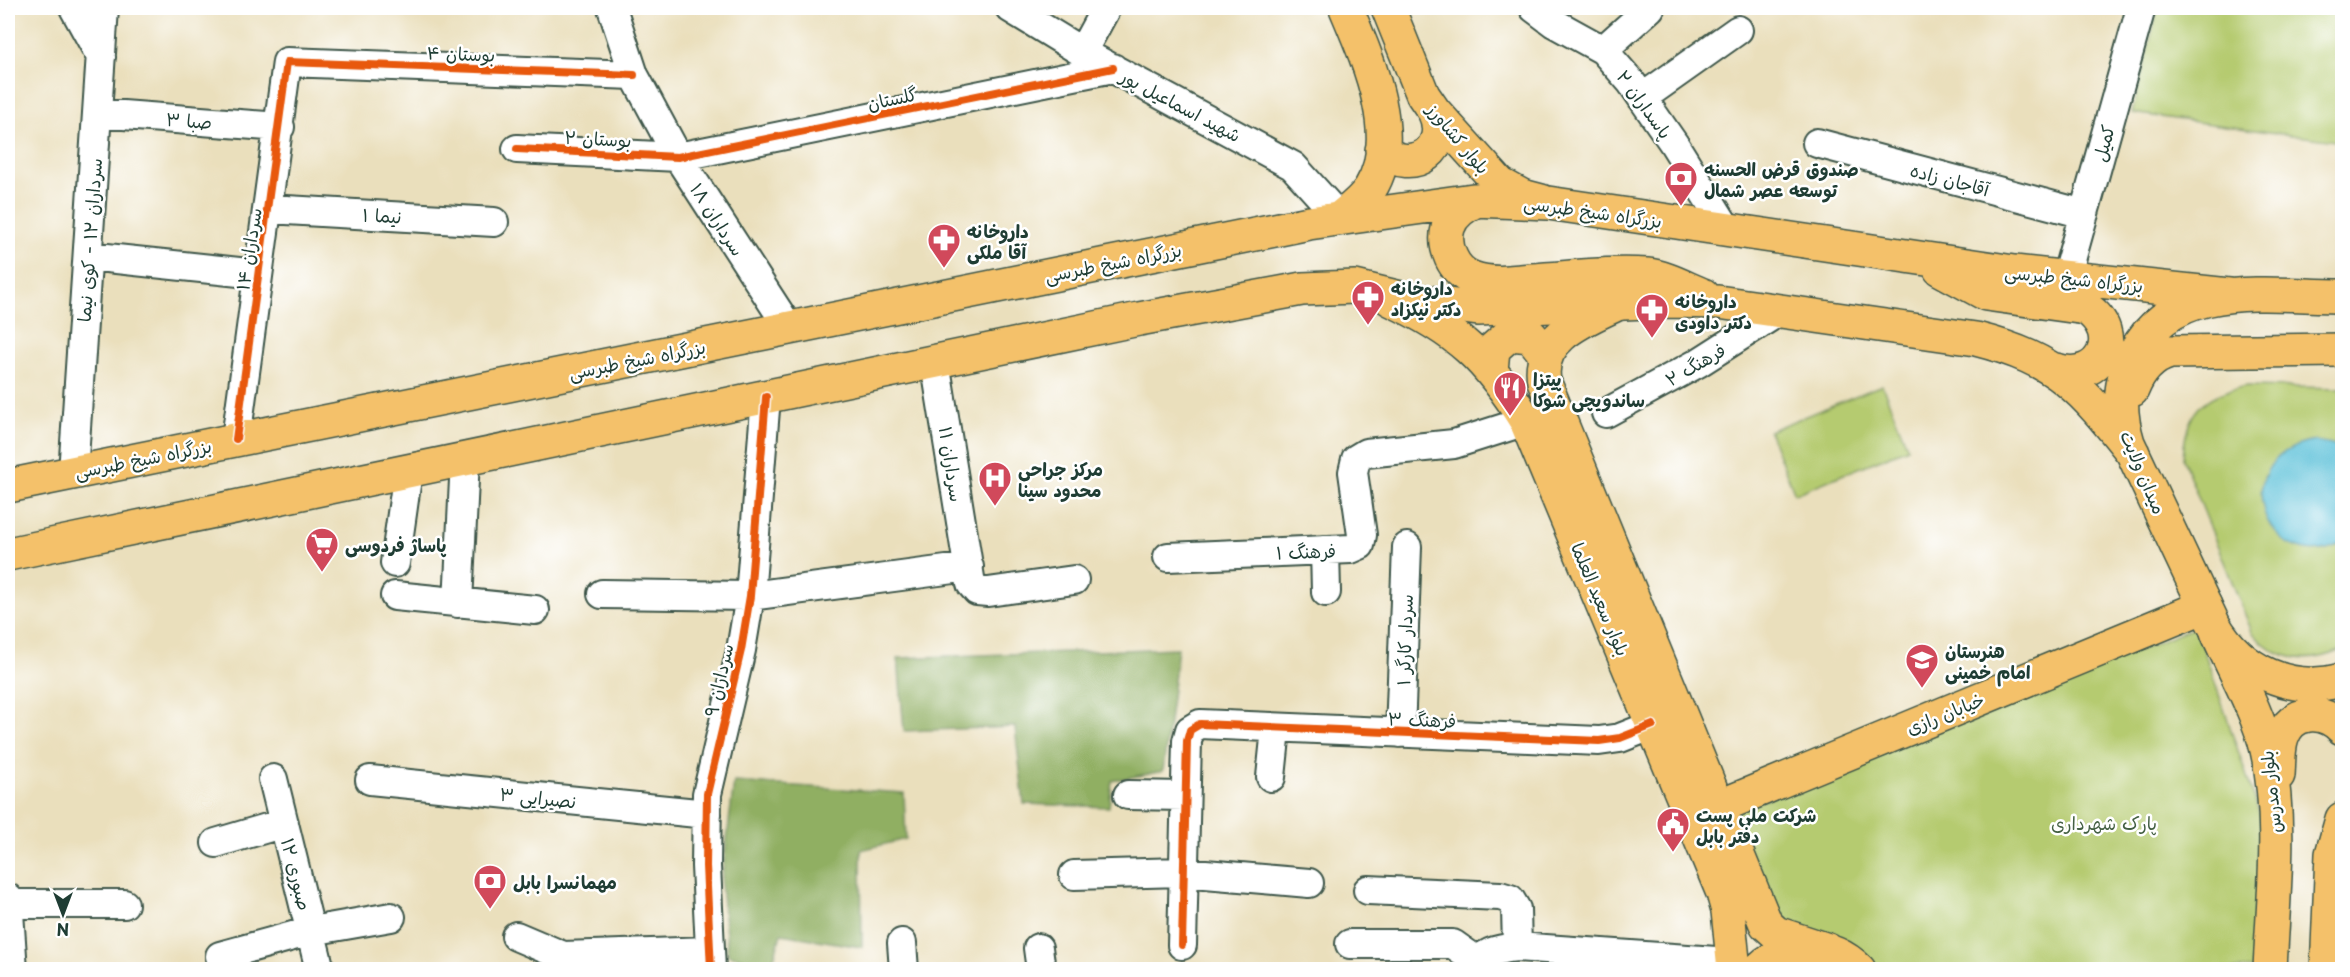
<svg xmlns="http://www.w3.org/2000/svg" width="2350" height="977" viewBox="0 0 2350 977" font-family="'Playpen Sans','Playpen Sans Arabic',sans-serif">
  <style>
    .green { fill: #b5cb70; stroke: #6a8452; stroke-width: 1.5 }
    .forest { fill: #90af62; stroke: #58764b; stroke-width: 1.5 }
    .water { fill: #5ac0d8; stroke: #3c7e86; stroke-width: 1.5 }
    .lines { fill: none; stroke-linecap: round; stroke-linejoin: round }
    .minor-casing { stroke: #3d5548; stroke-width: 32 }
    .major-casing { stroke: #3d5548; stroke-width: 36 }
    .highway-casing { stroke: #3d5548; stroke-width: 36 }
    .minor { stroke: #fff; stroke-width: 28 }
    .major { stroke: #f4c16a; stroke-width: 33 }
    .highway { stroke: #f4c16a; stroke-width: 33 }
    .cycleway-casing { stroke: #fff; stroke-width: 11 }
    .cycleway { stroke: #e8590c; stroke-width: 8 }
    .labels { text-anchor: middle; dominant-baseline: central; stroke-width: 5; stroke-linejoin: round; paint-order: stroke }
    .street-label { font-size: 18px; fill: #1f3d34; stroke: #fff }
    .poi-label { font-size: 18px; font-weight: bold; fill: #1f3d34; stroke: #fff; text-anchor: start }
    .park-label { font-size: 18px; fill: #446043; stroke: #fff }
  </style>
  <rect width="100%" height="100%" fill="#fff"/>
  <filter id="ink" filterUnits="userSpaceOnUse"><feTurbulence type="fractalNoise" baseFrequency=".0167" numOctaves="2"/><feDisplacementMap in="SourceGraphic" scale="12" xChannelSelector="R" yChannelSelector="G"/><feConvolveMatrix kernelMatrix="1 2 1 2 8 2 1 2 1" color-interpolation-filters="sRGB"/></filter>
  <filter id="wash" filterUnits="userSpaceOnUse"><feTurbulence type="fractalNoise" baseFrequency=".008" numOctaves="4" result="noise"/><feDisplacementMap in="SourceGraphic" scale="24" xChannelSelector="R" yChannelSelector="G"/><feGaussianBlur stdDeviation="1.35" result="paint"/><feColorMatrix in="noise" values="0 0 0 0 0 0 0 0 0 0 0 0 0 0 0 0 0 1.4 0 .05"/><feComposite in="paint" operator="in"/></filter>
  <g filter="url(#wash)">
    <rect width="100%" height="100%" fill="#eadfbc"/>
    <path class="green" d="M2158 8H2342V142L2132 113Z
      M1882 385 1908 448 1795 494 1769 431Z
      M2247 386 2342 388V650C2308 665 2277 661 2252 632L2183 459C2185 412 2201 394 2247 386Z
      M2196 627 2265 830 2262 969H1872L1792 942 1728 814Z"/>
    <path class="forest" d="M1178 648 1163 771 1112 781 1109 807 1024 804 1015 727 904 731 898 658Z
      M734 782 904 793 906 839 861 850 862 947 781 934 772 965 728 955 721 885Z"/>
    <path class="water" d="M2315 441 2332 444 2342 449V543C2267 582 2219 457 2315 441Z"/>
  </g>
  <g filter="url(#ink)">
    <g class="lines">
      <g class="minor-casing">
        <path id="minor" d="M74 8 101 57
          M612 8 634 75 678 157 789 328
          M1010 8 1082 52 1293 166 1340 218
          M1534 8 1554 23 1603 50 1631 82 1674 144 1727 229
          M1603 50 1650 8
          M1082 52 1106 8
          M1642 98 1738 30
          M97 113 280 127
          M1817 143 2084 214
          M517 149 678 157 1113 68
          M269 209 494 222
          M88 256 258 274
          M2066 278 2141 8
          M935 361 971 584 977 591 988 592 1074 580
          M1606 413 1698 363 1781 310
          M236 439 287 62 634 75
          M73 473 104 8
          M1325 550 1326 592
          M1168 557 1351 549 1360 545 1362 535 1353 472 1356 459 1366 453 1454 444 1526 421
          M395 563 408 471
          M602 594 750 596 969 567
          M395 596 535 610
          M458 603 465 459
          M1400 733 1407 547
          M1271 777 1276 729
          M273 779 320 970
          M370 780 707 814
          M1128 795 1185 796
          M216 843 284 823
          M1074 875 1182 872 1309 883
          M1368 890 1500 896 1510 899 1516 909 1517 947
          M8 898 13 970
          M8 904H124
          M516 936 563 956 710 951
          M902 943 904 970
          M1350 944H1453L1477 961
          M1182 945 1187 741 1190 730 1200 724 1599 741 1620 738 1653 725
          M1038 948 1041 970
          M220 956 311 931 391 917
          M711 970 706 866 707 794 741 650 750 596 766 397
          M1471 970C1482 952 1497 949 1517 947L1716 961 1732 970"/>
      </g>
      <g class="major-casing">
        <path id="major" d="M1388 8 1423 95 1434 111 1500 184 1522 196 1541 201
          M1382 150C1413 177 1452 148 1434 111
          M1340 218C1351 209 1362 201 1370 189 1403 137 1367 58 1346 8
          M1390 299C1458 331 1487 358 1526 421L1723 893 1728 911 1734 970
          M1619 303C1586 319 1536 337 1544 381L1766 924 1776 933 1828 950
          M1491 371 1493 349 1510 334 1531 336 1545 354
          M2217 632C2233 669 2258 712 2267 750 2283 821 2273 898 2270 970
          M2278 775C2279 763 2278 749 2282 738 2291 709 2324 709 2342 728
          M1718 807 2205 606
          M1758 970C1787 942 1830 941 1859 970
          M2327 970 2332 854 2342 819"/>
      </g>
      <g class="highway-casing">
        <path id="highway" d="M1477 200C1464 206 1452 214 1448 228 1443 247 1453 271 1472 278 1491 285 1512 282 1531 280 1569 278 1609 272 1647 275 1666 277 1685 288 1703 295
          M1940 269 1986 294 2086 308C2125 334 2101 384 2056 370
          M2342 296C2270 296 2174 277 2134 354 2118 382 2119 413 2128 443L2214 625C2241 671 2290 694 2342 680
          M2132 390C2139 372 2151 357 2170 352L2342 350
          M8 486 1309 223 1473 200 1548 203 2014 272 2229 295
          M8 554 1139 319 1302 289 1355 287 1405 299 1478 309 1672 301 1718 302 1976 339C2059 360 2082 389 2133 453"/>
      </g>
      <use href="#minor" class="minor"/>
      <use href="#major" class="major"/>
      <use href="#highway" class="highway"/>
      <g class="cycleway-casing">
        <path id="cycleway" d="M517 149 678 157 1113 68
          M236 439 287 62 634 75
          M1182 945 1187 741 1190 730 1200 724 1599 741 1620 738 1653 725
          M711 970 706 866 707 794 741 650 750 596 766 397"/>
      </g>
      <use href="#cycleway" class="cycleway"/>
    </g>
  </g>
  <defs>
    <g id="bank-pin" transform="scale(1.725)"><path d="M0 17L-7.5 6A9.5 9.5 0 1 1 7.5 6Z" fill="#d1495b" stroke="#fff"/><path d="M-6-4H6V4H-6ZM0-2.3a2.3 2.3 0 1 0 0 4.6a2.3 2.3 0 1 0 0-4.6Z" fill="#fff"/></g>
    <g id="pharmacy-pin" transform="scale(1.725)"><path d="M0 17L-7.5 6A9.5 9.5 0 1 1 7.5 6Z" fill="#d1495b" stroke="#fff"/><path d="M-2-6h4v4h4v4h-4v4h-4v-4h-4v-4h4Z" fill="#fff"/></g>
    <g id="restaurant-pin" transform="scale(1.725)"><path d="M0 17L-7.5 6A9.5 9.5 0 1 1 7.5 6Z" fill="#d1495b" stroke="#fff"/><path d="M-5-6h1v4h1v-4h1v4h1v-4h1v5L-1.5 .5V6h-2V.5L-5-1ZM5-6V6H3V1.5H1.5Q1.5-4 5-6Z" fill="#fff"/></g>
    <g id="hospital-pin" transform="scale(1.725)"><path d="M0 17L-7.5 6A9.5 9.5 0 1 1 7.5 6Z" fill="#d1495b" stroke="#fff"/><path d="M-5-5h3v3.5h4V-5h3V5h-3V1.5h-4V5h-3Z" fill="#fff"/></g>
    <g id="supermarket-pin" transform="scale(1.725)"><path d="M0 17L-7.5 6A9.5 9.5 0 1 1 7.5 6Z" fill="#d1495b" stroke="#fff"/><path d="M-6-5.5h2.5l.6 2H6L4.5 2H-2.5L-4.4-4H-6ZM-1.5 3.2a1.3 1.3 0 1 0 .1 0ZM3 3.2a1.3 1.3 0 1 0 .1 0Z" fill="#fff"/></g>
    <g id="school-pin" transform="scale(1.725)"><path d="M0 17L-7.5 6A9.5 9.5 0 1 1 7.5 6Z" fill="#d1495b" stroke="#fff"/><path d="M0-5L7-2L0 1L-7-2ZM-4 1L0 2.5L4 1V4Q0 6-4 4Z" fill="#fff"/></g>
    <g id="civic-pin" transform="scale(1.725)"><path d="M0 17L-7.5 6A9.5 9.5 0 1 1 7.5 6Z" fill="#d1495b" stroke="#fff"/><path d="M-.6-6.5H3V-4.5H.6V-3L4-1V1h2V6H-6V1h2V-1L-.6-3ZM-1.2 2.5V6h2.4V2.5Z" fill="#fff"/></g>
  </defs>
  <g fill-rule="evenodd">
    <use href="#bank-pin" x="1681" y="178"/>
    <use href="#pharmacy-pin" x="944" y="240"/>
    <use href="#pharmacy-pin" x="1368" y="297"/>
    <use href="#pharmacy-pin" x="1652" y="310"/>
    <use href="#restaurant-pin" x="1510" y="388"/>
    <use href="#hospital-pin" x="995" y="478"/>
    <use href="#supermarket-pin" x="322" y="544"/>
    <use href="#school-pin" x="1922" y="660"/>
    <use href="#civic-pin" x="1673" y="824"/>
    <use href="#bank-pin" x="490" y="881"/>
  </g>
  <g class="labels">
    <g class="street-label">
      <text transform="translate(461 53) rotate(2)">بوستان ۴</text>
      <text transform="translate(892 98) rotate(-12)">گلستان</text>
      <text transform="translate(1645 104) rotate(54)">پاسداران ۲</text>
      <text transform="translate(1181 105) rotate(28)">شهید اسماعیل پور</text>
      <text transform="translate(189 120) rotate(4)">صبا ۳</text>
      <text transform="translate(598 138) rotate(3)">بوستان ۲</text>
      <text transform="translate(1459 138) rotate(50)">بلوار کشاورز</text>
      <text transform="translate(2103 143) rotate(-75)">کمیل</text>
      <text transform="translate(1950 179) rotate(15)">آقاجان زاده</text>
      <text transform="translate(1593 211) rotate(8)">بزرگراه شیخ طبرسی</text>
      <text transform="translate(382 215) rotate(3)">نیما ۱</text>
      <text transform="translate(718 219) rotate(57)">سرداران ۱۸</text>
      <text transform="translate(89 240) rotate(-86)">سرداران ۱۲ - کوی نیما</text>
      <text transform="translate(248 249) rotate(-81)">سرداران ۱۴</text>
      <text transform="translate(1113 262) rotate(-11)">بزرگراه شیخ طبرسی</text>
      <text transform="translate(2074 278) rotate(6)">بزرگراه شیخ طبرسی</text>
      <text transform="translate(637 359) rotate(-11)">بزرگراه شیخ طبرسی</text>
      <text transform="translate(1695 364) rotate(-30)">فرهنگ ۲</text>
      <text transform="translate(143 458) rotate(-11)">بزرگراه شیخ طبرسی</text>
      <text transform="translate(952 464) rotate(81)">سرداران ۱۱</text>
      <text transform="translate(2144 472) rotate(67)">میدان ولایت</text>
      <text transform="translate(1306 551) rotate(-2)">فرهنگ ۱</text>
      <text transform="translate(1601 599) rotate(67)">بلوار سعید العلما</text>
      <text transform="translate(1404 640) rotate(-88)">سردار کارگر ۱</text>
      <text transform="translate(718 680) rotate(-77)">سرداران ۹</text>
      <text transform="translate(1945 713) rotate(-22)">خیابان رازی</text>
      <text transform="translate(1422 719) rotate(2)">فرهنگ ۳</text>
      <text transform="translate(2270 792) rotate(-96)">بلوار مدرس</text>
      <text transform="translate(538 797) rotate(6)">نصیرایی ۳</text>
      <text transform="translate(297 874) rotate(76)">صبوری ۱۲</text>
    </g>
    <g class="poi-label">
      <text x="1704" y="168">صندوق قرض الحسنه<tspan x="1704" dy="21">توسعه عصر شمال</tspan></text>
      <text x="967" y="230">داروخانه<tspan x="967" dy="21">آقا ملکی</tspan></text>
      <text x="1391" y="287">داروخانه<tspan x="1391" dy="21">دکتر نیکزاد</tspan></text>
      <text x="1675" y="300">داروخانه<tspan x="1675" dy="21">دکتر داودی</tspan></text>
      <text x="1533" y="378">پیتزا<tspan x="1533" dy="21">ساندویچی شوکا</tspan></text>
      <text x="1018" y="468">مرکز جراحی<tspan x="1018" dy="21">محدود سینا</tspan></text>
      <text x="345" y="544">پاساژ فردوسی</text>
      <text x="1945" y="650">هنرستان<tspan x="1945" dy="21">امام خمینی</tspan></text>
      <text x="1696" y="814">شرکت ملی پست<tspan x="1696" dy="21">دفتر بابل</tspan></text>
      <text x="513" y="881">مهمانسرا بابل</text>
    </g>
    <g class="park-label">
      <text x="2104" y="822">پارک شهرداری</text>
    </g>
  </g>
  <rect width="2350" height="977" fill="none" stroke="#fff" stroke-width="30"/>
  <g transform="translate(63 914) rotate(180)" stroke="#ffffff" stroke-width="4.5" paint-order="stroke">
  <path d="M0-4.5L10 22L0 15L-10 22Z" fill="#1f3d34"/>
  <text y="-9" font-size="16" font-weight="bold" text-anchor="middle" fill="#1f3d34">N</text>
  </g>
</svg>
